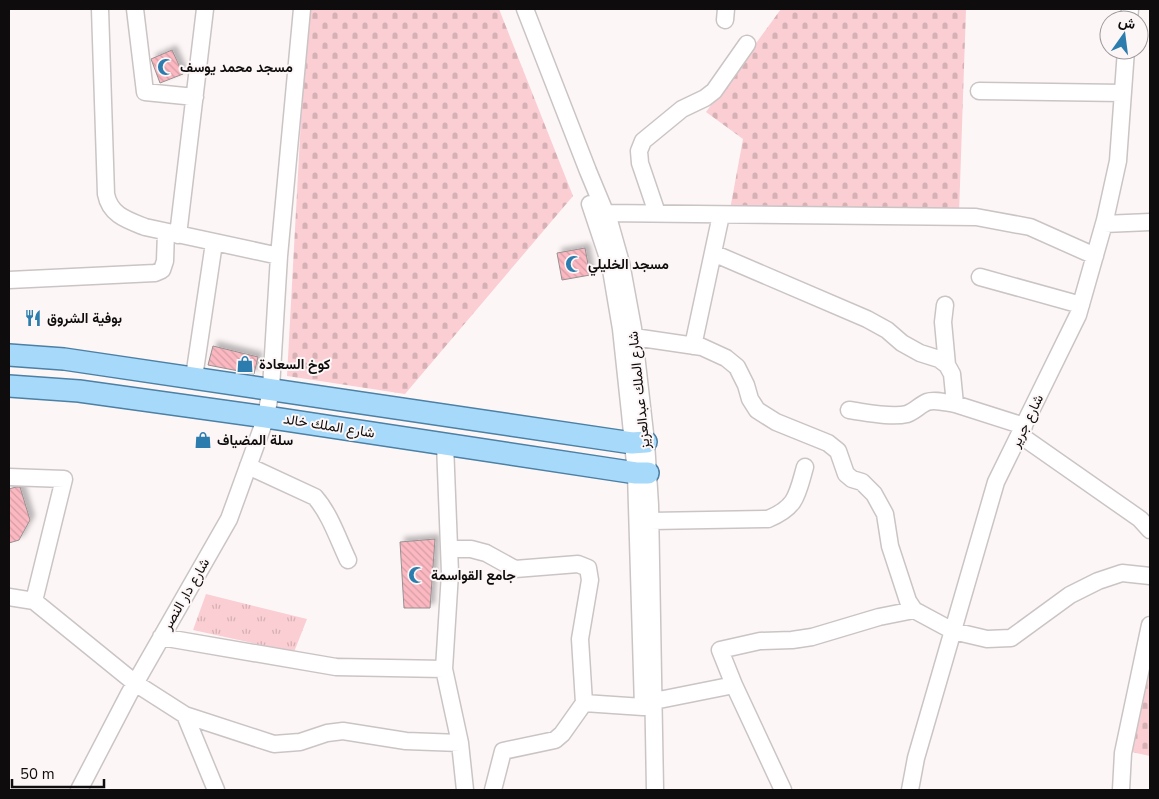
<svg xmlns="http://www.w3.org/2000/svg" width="1159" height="799" viewBox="0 0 1159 799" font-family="'Nunito Sans',Vazirmatn,sans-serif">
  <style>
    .grass { fill: url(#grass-tufts) }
    .cemetery { fill: url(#cemetery-stones) }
    .building { fill: url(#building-back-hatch); stroke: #979192; filter: url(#shadow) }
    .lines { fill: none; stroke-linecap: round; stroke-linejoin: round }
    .minor-casing { stroke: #cbc4c5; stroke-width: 19 }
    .major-casing { stroke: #4c80a4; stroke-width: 24 }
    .minor { stroke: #fff; stroke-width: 16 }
    .major { stroke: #a7d9fa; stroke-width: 21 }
    .labels { text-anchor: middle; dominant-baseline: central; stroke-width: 4; stroke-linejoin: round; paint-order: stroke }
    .poi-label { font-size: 14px; font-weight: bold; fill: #0e0c0c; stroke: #fdf6f7; text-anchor: start }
    .street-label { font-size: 14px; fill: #0e0c0c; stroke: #fdf6f7 }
  </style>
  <defs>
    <pattern id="grass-tufts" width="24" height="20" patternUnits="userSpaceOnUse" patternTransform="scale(1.25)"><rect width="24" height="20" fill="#faced3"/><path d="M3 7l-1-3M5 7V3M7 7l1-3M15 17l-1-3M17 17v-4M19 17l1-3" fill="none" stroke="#d5b0b4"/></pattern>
    <pattern id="cemetery-stones" width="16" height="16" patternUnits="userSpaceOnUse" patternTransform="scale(1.25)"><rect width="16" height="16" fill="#faced3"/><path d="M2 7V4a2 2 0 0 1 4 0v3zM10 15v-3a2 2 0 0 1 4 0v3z" fill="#d5b0b4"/></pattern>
    <pattern id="building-back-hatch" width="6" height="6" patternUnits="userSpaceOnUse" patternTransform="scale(1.25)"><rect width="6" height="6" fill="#fbb8c1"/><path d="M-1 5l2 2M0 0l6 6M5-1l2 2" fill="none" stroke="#d69da5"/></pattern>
    <filter id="shadow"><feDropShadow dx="4.5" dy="-4.5" stdDeviation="2.5" flood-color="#0004"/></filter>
  </defs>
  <rect width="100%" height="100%" fill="#fdf6f7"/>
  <path class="grass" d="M206 594 307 619 294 652 193 630Z"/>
  <path class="cemetery" d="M307 9H499L573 196 405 394 287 376Z
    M781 9H966L959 214 729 215 743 139 706 112Z
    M1150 662V756L1127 751Z"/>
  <path class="building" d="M172 50 183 74 160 83 151 59Z
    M585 248 590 275 562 280 557 253Z
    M213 346 258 357 254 374 208 365Z
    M16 487H20L30 520 19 540 9 543V489Z
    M435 539 430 608H404L400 542Z"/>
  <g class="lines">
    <g class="minor-casing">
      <path id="minor" d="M100 9 106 194C110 215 127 220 145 227L279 256
        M135 9 145 92 195 97
        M525 9 588 171 610 224 621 263 633 328 646 442 650 505 655 790
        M725 20 726 9
        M1129 20 1130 9
        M979 91 1123 93
        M590 204 610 264 621 329 630 413 636 473 643 707
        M605 213 976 217 1030 227 1095 256
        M657 213 640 163 639 151 643 141 682 109 705 98 714 91 747 44
        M1104 224 1150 222
        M178 235 205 9
        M713 253 867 319 887 330 902 343 920 353 939 359 947 365 952 374 955 404 1024 426
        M980 277 1081 305
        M9 280 155 273 162 270 165 261 166 232
        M945 305 943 322 947 365
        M634 337 702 347 726 358 737 367 746 385 750 399 757 410 776 422 828 443 838 451 846 474 852 479 862 482 874 494 885 514 890 546 908 601 914 610 953 631 987 639 1011 638 1070 595 1098 581 1122 573 1150 576
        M693 346 721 215
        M194 377 214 243
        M849 410C865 412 891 418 907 414 915 411 920 405 927 402 935 399 947 403 955 404
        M1020 435 1140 519 1150 530
        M445 444 450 573 444 669 460 743 465 790
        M248 466 315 497C330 514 338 539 348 560
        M9 477 64 479 34 601 9 597
        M651 521 768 519C797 507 797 495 805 467
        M449 549H471L486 553 515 569 578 564 588 568 590 580 580 639 584 703 643 707
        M34 601 135 683 185 715 216 790
        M161 637 336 667 444 669
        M734 685 720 650 760 641 792 640 812 637 879 617 914 610
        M654 701 734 685 783 790
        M185 715 274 744 300 742 327 733 343 731 406 741 460 743
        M79 790 129 694 229 519 266 417 271 388 279 256 302 9
        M493 790 503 751 555 740 562 734 584 703
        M910 790 916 758 996 482 1078 315 1105 220 1118 161 1126 50
        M1121 790 1123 753 1150 625"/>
    </g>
    <g class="major-casing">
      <path id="major" d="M9 355 64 359 632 443 646 442
        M9 386 79 391 266 417 636 473H648"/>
    </g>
    <use href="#minor" class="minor"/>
    <use href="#major" class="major"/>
  </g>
  <defs>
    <g id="mosque-bare" transform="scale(1.35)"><path d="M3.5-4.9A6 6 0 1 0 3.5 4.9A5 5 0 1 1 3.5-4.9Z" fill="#2c7dae" stroke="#fdf6f7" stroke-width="2.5" paint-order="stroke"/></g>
    <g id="restaurant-bare" transform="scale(1.35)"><path d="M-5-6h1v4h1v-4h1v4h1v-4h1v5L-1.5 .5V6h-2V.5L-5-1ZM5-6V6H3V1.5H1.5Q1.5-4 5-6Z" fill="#2c7dae" stroke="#fdf6f7" stroke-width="2.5" paint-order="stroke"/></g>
    <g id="shop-bare" transform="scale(1.35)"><path d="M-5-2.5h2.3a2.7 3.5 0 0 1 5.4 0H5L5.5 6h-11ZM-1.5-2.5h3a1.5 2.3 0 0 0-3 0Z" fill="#2c7dae" stroke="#fdf6f7" stroke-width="2.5" paint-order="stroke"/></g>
  </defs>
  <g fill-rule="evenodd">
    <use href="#mosque-bare" x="166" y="67"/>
    <use href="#mosque-bare" x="574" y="264"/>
    <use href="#restaurant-bare" x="33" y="318"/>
    <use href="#shop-bare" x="245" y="364"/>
    <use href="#shop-bare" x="203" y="440"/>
    <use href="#mosque-bare" x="417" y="575"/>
  </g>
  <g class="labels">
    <g class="poi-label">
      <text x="180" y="67">مسجد محمد يوسف</text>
      <text x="588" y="264">مسجد الخليلي</text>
      <text x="47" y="318">بوفية الشروق</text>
      <text x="259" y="364">كوخ السعادة</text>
      <text x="217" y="440">سلة المضياف</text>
      <text x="431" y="575">جامع القواسمة</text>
    </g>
    <g class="street-label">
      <text transform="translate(639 390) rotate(-96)">شارع الملك عبدالعزيز</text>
      <text transform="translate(1027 421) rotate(-64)">شارع جرير</text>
      <text transform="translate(329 426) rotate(9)">شارع الملك خالد</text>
      <text transform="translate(186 594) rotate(-60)">شارع دار النصر</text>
    </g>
  </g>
  <rect width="1159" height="799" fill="none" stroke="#0e0c0c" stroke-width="20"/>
  <g transform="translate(1124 35) rotate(14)"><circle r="24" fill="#fdf6f7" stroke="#9d9899"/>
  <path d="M0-4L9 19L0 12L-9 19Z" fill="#2c7dae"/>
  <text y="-8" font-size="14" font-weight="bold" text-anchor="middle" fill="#0e0c0c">ش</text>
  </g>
  <path d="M12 779v8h92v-8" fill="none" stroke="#0e0c0c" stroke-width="2.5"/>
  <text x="20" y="779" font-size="15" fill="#0e0c0c" stroke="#fdf6f7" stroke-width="4" paint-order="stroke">50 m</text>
</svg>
